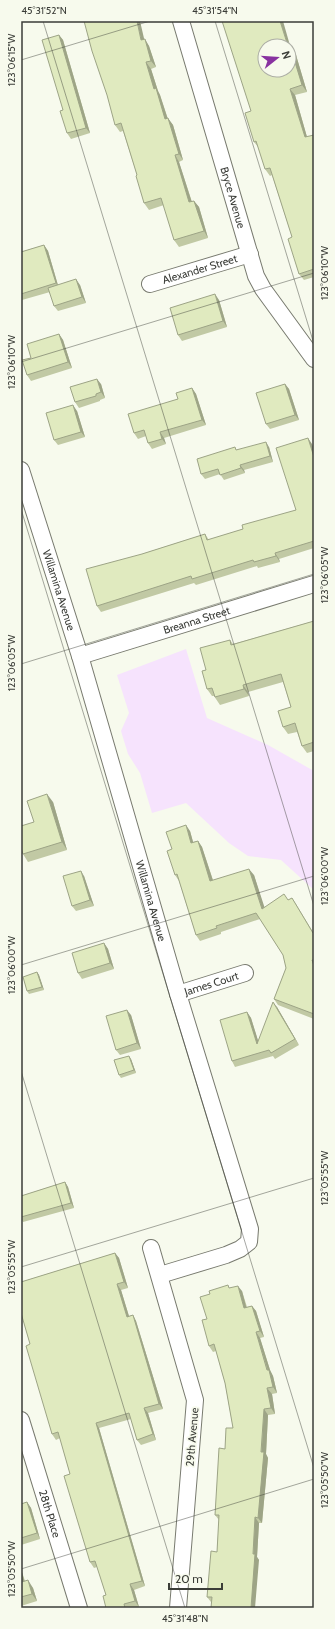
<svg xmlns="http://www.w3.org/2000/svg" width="335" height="1629" viewBox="0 0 335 1629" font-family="Cabin,sans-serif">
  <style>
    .green { fill: #f6e3fd }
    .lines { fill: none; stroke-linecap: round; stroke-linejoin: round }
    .street-casing { stroke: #787a6f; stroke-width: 18 }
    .street { stroke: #fff; stroke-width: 16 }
    .wall { fill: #c1c9a4 }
    .shaded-wall { fill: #9da486 }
    .building { fill: #e0eabf; stroke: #9da486 }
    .ticks { fill: none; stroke: #3b3d38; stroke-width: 1; stroke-opacity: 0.45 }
    .labels { text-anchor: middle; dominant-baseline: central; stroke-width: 3.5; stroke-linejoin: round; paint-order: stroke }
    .street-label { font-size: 11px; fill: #3b3d38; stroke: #f7faed }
    .neatline { fill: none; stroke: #3b3d38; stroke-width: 1.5 }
    .ticks-label { font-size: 10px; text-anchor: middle; fill: #3b3d38 }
  </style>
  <rect width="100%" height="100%" fill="#f7faed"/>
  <path class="green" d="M186 649 207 718 268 745 314 771V890L281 860 248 856 229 843 186 803 152 813 140 773 128 754 121 731 129 713 117 675Z"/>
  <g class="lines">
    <g class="street-casing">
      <g id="street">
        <path id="s1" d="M181 21 256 276 263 289 314 359"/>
        <path id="s2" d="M150 284 250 254"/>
        <path id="s3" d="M21 470 80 656 178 994 250 1229 249 1242 240 1249 226 1255 160 1275"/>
        <path id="s4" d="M80 656 314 584"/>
        <path id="s5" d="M178 994 245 973"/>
        <path d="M151 1248 195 1400 178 1608"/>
        <path id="s6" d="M21 1420 79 1608"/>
      </g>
    </g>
    <use href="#street" class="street"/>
  </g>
  <path class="wall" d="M59 35 63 40 90 133 71 139 67 133 63 110Z
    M144 39 149 46 156 67 151 69 158 91 160 95 168 119 173 125 183 160 179 162 192 202 194 201 199 207 208 238 179 247 174 240 164 205 149 210 144 203 137 175 123 131 120 132 115 125Z
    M291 49 296 55 307 92 295 95 307 137 314 135V277L304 280 299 274 292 237 272 175 270 176 265 169 259 148 254 142 251 111Z
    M44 245 48 251 58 285H80L86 303 58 311 54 306 50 292 22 300H21V252Z
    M219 300 227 327 182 341 178 335Z
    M59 334 63 340 72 368 31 381 27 375 31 358Z
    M101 384 105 398 100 400V401L79 408 75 402Z
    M285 384 289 389 299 420 270 429 266 424Z
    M192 388 196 394 206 425 164 438 166 444 152 449 148 443 146 436 138 439 134 433Z
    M77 411 85 437 58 445 54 440Z
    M312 444 314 450V548L279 559 280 562 258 568 257 566 196 585 194 583 101 612 97 606 142 554 205 534 209 540 243 529 296 510Z
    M269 447 273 462 244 470 245 473 224 480 220 474 205 479 201 474 237 450Z
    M314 621V751L307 753 302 746 297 732 288 734 283 727 291 707 283 682 248 692 249 696 220 705 214 696H212L207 689 206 670 230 640 233 644Z
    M53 802 67 850 28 862 23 854Z
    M190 831 193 842 198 841 202 847 213 880 254 875 264 908 288 900 292 898 296 904 313 932H314V1019L278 1005 274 999 286 968 283 955 260 919 221 932V934L200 941 196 935 179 881 175 875 172 849Z
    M84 876 94 906 76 911 72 906Z
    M104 943 108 949 114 969 82 979 78 973Z
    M37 972 39 975 44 990 29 994 27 991Z
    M277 1007 299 1045 275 1059 273 1056 235 1067 232 1061 247 1012 251 1018 258 1041Z
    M131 1015 141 1049 120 1055 116 1050Z
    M131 1059 136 1073 121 1078 119 1075Z
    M65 1182 68 1187 74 1208 23 1222 21 1219V1196Z
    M115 1253 119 1258 128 1288 121 1290 129 1316 133 1315 136 1321 163 1409 148 1413 156 1440 141 1445 137 1440 131 1419 99 1428 145 1586 134 1590 139 1607 134 1608H106V1595L97 1567 94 1568 90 1562 70 1474 60 1438 56 1440 52 1434 30 1344 23 1319 21 1320V1282Z
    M230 1288 242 1291 247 1307 252 1306 256 1311 264 1337 260 1338 270 1370 273 1376 277 1393 272 1394 275 1414 268 1415 266 1454 268 1458 262 1523H259L257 1557 259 1560 211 1602 207 1597 217 1552 219 1520 215 1515 225 1449 233 1428 225 1383 216 1351 213 1352 209 1346 207 1319Z
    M27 1502 31 1508 40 1539 21 1545V1504Z
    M21 1569 25 1581 33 1588 37 1601 21 1606Z"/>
  <path class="shaded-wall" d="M137 21H140L146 47 141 40Z
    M280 21H283L291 49 296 55 307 92 302 85 289 49V46H288Z
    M59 35 63 40 90 133 86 128Z
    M145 39 149 46 156 67 151 61Z
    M146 62 151 69 158 91 160 95 170 126 165 119 154 89Z
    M290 89 295 95 309 144 305 137Z
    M168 118 173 125 183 160 179 154Z
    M175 155 179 162 194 209 189 202Z
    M194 201 199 207 208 238 204 231Z
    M44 245 48 251 59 289 56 283Z
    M76 279 80 285 86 303 82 297Z
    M215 294 219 300 227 327 223 321Z
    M59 334 63 340 72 368 68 362Z
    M97 379 101 384 105 398 101 392Z
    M285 384 289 389 299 420 295 415Z
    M192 388 196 394 206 425 202 420Z
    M73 405 77 411 85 437 81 432Z
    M160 432 164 438 166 444 162 439Z
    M308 438 312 444 314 450V457Z
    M266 442 269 447 273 462 270 456Z
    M240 465 244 470 245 473 241 468Z
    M275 553 279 559 280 562 276 556Z
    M243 685 248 692 249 696 244 689Z
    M47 794 53 802 67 850 62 842Z
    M186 825 190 831 195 849 191 843Z
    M198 841 202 847 215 887 210 881Z
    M249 869 254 875 267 915 262 909Z
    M81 871 84 876 94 906 90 900Z
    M104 943 108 949 114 969 110 963Z
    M37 972 39 975 44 990 42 987Z
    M273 1002 277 1007 299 1045 295 1039Z
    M127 1010 131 1015 141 1049 137 1043Z
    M247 1012 251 1018 261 1050 257 1044Z
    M129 1056 131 1059 136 1073 134 1070Z
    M65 1182 68 1187 74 1208 71 1203Z
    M115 1253 119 1258 128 1288 124 1282Z
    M117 1284 121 1290 131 1323 127 1317Z
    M238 1286 242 1291 248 1314 244 1308Z
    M252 1306 256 1311 264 1337 260 1331Z
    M133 1315 136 1321 163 1409 159 1404Z
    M256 1332 260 1338 270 1370 273 1376 277 1393 273 1387Z
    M267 1388 272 1394 275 1414 271 1408Z
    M144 1408 148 1413 156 1440 153 1434Z
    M264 1409 268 1415 266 1454 268 1458 262 1523 258 1518Z
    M96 1423 99 1428 145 1586 142 1581Z
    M27 1502 31 1508 40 1539 37 1533Z
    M255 1517 259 1523 257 1557 259 1560 255 1608H251Z
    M21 1569 27 1590 22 1582 21 1579Z
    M28 1580 33 1588 37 1601 32 1594Z
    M130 1584 134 1590 139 1607 135 1601Z"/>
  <path class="building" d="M84 21H137L141 40 145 39 151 61 146 62 154 89 156 88 165 119 168 118 179 154 175 155 189 202 194 201 204 231 174 240 161 198 144 203 136 176 137 175 121 123 115 125 107 95 92 51Z
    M222 21H280L288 46H265V70H289V49H291L302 85 290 89 305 137 314 135V269L299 274 288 239 292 237 270 168 265 169 256 141 254 142 245 113 251 111Z
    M59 35 86 128 67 133 60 111 63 110 42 40Z
    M44 245 56 283 21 294V252Z
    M76 279 82 297 54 306 48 288Z
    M215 294 223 321 178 335 170 308Z
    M59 334 68 362 27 375 22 360 31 358 27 344Z
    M97 379 101 392 96 394V396L75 402 70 387Z
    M285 384 295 415 266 424 256 393Z
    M192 388 202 420 160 432 162 439 148 443 144 430 134 433 128 414 178 399 176 393Z
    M73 405 81 432 54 440 46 413Z
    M308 438 314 457V541L275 553 276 556 254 562 253 560 192 579 191 576 97 606 86 569 142 554 205 534 207 540 243 529 242 525 296 510 276 448Z
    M266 442 270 456 240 465 241 468 220 475 218 469 201 474 197 459 235 447 236 450Z
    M314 621V742L302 746 295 723 283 727 278 711 291 707 281 674 243 685 244 689 215 697 212 688 207 689 202 671 206 670 200 648 230 640 231 645Z
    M47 794 62 842 23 854 21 848V826L34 822 27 801Z
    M186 825 191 843 198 841 210 881 249 869 262 909 284 894 288 900 292 898 313 933 314 932V960H312L314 966V1014L274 999 286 968 283 955 256 913 216 926 217 928 196 935 177 874 175 875 167 851 172 849 166 832Z
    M81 871 90 900 72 906 63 876Z
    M104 943 110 963 78 973 72 953Z
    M37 972 42 987 27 991 23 977Z
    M273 1002 295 1039 271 1053 269 1050 232 1061 220 1020 247 1012 257 1044Z
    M127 1010 137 1043 116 1050 106 1016Z
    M129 1056 134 1070 119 1075 114 1060Z
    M65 1182 71 1203 21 1217V1196Z
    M115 1253 124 1282 117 1284 127 1317 133 1315 159 1404 144 1408 153 1434 137 1440 129 1413 96 1423 142 1581 130 1584 135 1601 124 1604 125 1608H106L103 1596 106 1595 95 1561 90 1562 64 1476 70 1474 58 1432 52 1434 26 1346 30 1344 21 1313V1282Z
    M228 1285 229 1288 238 1286 244 1308 252 1306 260 1331 256 1332 267 1370H269L273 1387 267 1388 271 1408 264 1409 261 1452H264L258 1518 255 1517 253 1554H255L251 1608H211L212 1597H207L211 1551 217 1552 219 1515H215L219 1448 225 1449 226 1428H233L225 1383 214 1344 209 1346 202 1320 207 1319 200 1297 210 1294 209 1291Z
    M27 1502 37 1533 21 1538V1504Z
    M21 1579 22 1582 28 1580 32 1594 21 1597Z"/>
  <path class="ticks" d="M43 21 314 906M215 21 314 344M21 60 150 21M21 362 314 273M21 509 314 1468M21 664 314 574M21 965 314 876M21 1071 185 1608M21 1267 314 1178M21 1569 314 1479"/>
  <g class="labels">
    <g class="street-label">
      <text stroke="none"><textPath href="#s1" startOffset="184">Bryce Avenue</textPath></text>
      <text stroke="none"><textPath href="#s2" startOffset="52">Alexander Street</textPath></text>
      <text stroke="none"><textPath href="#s3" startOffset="126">Willamina Avenue</textPath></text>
      <text stroke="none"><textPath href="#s4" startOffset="122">Breanna Street</textPath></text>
      <text stroke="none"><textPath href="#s3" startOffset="450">Willamina Avenue</textPath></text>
      <text stroke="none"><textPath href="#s5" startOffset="35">James Court</textPath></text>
      <text transform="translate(192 1437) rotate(-85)">29th Avenue</text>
      <text stroke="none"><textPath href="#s6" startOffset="98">28th Place</textPath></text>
    </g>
  </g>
  <rect width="335" height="1629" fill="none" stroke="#f7faed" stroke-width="44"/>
  <g transform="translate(277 58) rotate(73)"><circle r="19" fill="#f7faed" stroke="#acaea5"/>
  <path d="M0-3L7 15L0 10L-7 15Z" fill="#8832a0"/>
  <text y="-6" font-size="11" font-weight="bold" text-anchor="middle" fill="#3b3d38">N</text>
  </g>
  <path d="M169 1583v6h53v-6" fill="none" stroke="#3b3d38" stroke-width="2"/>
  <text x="175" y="1583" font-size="12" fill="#3b3d38" stroke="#f7faed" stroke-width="3" paint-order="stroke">20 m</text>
  <rect x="22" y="22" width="291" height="1585" class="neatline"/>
  <g class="ticks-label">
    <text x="44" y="14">45°31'52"N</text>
    <text x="215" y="14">45°31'54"N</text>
    <text transform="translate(11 60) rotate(-90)" y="4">123°06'15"W</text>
    <text transform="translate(324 273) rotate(-90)" y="4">123°06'10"W</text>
    <text transform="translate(11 362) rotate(-90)" y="4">123°06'10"W</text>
    <text transform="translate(324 575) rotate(-90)" y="4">123°06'05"W</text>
    <text transform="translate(11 663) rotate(-90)" y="4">123°06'05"W</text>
    <text transform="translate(324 876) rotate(-90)" y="4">123°06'00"W</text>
    <text transform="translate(11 965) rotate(-90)" y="4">123°06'00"W</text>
    <text transform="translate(324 1178) rotate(-90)" y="4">123°05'55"W</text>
    <text transform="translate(11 1267) rotate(-90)" y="4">123°05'55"W</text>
    <text transform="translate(324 1480) rotate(-90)" y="4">123°05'50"W</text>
    <text transform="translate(11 1569) rotate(-90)" y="4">123°05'50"W</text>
    <text x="185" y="1622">45°31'48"N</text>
  </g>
</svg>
